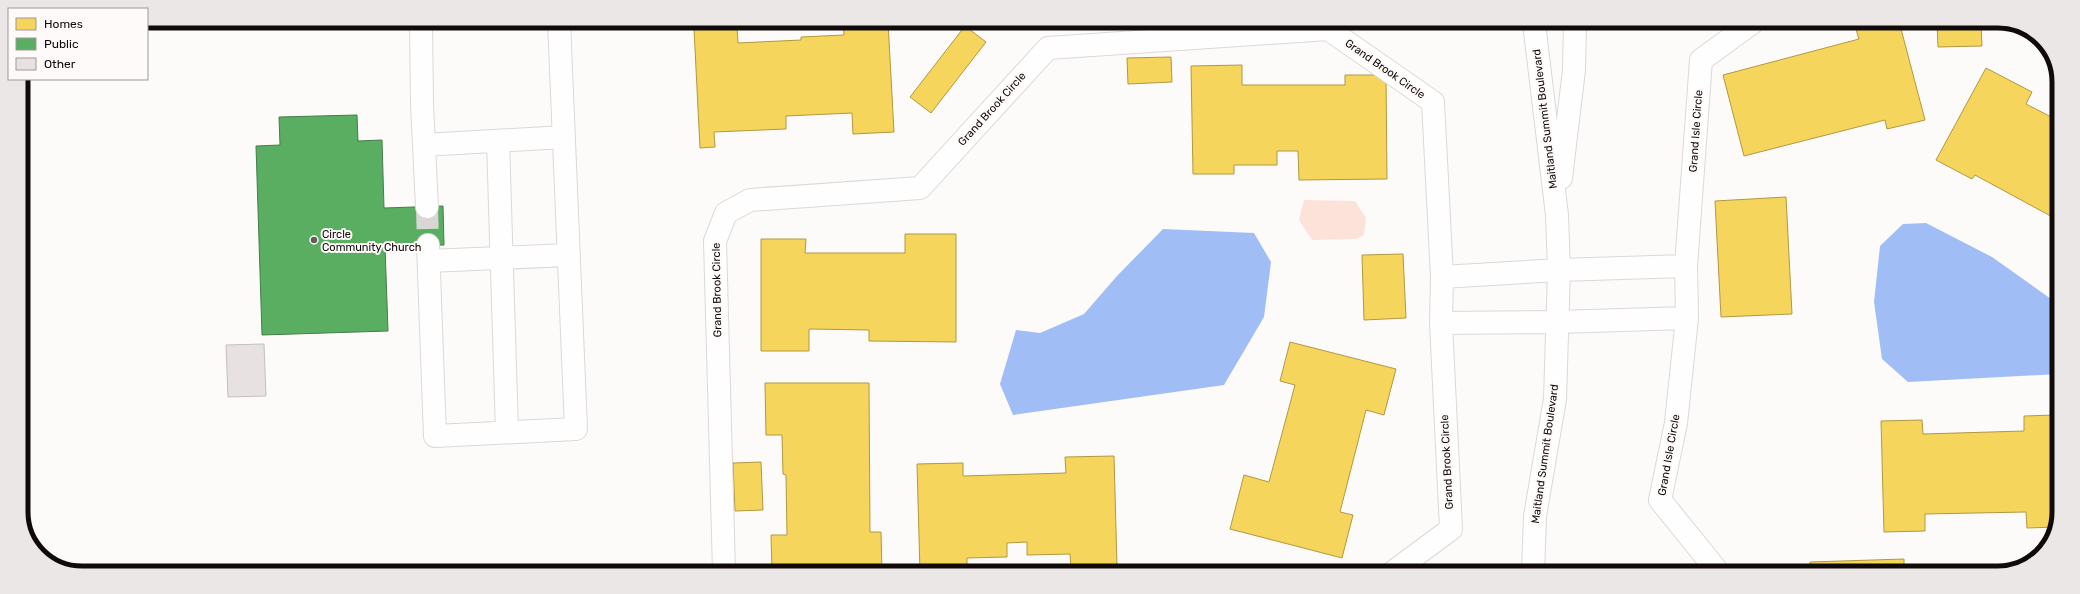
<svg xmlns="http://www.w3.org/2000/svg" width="2080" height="594" viewBox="0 0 2080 594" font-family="Rubik,sans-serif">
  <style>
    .green { fill: #fde2da }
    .water { fill: #a1bdf5 }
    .homes { fill: #f6d55c; stroke: #b19843 }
    .public { fill: #5aae61; stroke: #447d47 }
    .building { fill: #e7e2e1; stroke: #c3c0be }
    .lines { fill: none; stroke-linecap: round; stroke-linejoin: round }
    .minor-tunnel { stroke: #d9d7d6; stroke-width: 22; stroke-dasharray: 22 11; stroke-linecap: butt }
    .minor-casing { stroke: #dcd8d6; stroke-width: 24 }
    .minor { stroke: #fffefe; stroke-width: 22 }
    .poi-dot { fill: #635e5d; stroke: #fefaf9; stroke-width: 1.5 }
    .labels { text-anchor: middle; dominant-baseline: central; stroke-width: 4; stroke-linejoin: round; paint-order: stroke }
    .street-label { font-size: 11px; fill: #100a09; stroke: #fefaf9 }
    .poi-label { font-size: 11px; fill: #100a09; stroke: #fefaf9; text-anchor: start }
    .rim { fill: none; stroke: #100a09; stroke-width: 5 }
  </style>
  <rect width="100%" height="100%" fill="#fdfbfa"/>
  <path class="green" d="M1304 200 1355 201 1366 218 1364 235 1356 239 1312 240 1299 220Z"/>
  <path class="water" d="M1926 223 1992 257 2054 301H2058V374L1908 382 1882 359 1874 302 1880 246 1903 224Z
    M1163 229 1254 233 1271 262 1264 317 1224 385 1013 415 1000 384 1016 330 1040 333 1084 314 1117 276Z"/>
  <path class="homes" d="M843 22H888L894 132 853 134 852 113 786 116V129L714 132 715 147 700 148 694 29 737 27 738 43 801 40V37L844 35Z
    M1854 23H1886L1887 28 1900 25 1925 120 1887 129 1885 120 1744 156 1723 75 1859 39Z
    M1937 23H1981L1982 46 1938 47Z
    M965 26 986 42 931 113 910 97Z
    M1171 57 1172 82 1128 84 1127 58Z
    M1242 65V85H1345V75H1386L1387 179 1299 180 1298 151H1277V165H1234V174H1193L1191 66Z
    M1986 68 2032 92 2026 104 2059 121 2058 220 1975 175 1972 179 1936 160Z
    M1786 197 1792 314 1721 317 1715 201Z
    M905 234H956V342L869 341V330L809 329V351H761V239H806L805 253H905Z
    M1403 254 1406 318 1364 320 1362 255Z
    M1290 342 1396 369 1384 415 1366 410 1340 512 1353 515 1342 558 1230 529 1244 475 1269 482 1295 385 1280 381Z
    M765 383H869L870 532H881L882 572H772L771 535H787L786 475 783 474 782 435H766Z
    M2055 415 2056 426H2057V527L2027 528 2026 512 1925 514V531L1884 532 1881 421 1922 420 1923 434 2024 431V416Z
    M1114 456 1117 566 1071 567 1070 554 1027 555V542L1007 543V557L967 558V572H920L917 464 963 463V476L1066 473 1065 457Z
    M761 462 763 510 735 511 733 463Z
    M1904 559V573H1810V562Z
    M1294 568V572H1202V571Z"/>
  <path class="public" d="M357 115 358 141 382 140 384 208 443 206 444 245 385 246 388 331 262 335 256 146 280 145 279 117Z"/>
  <path class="building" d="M264 344 266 396 228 397 226 345Z"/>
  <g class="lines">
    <path class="minor-tunnel" d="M427 207 428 245"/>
    <g class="minor-casing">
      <path id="minor" d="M421 21 422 104 427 207
        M498 141 507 432
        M424 145 564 137
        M1561 178 1574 70 1575 23
        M428 245 435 436 576 429 559 21
        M429 261 569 255
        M1442 277 1559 270 1686 266
        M1441 323 1558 322 1687 318
        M724 572 715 241 726 213 750 200 920 188 1048 48 1328 29 1433 102 1442 277 1441 323 1451 529 1393 572
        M1533 573 1535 516 1555 399 1559 270 1557 215 1534 23
        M1719 573 1660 500 1676 423 1687 318 1686 266 1701 60 1752 23"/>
    </g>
    <use href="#minor" class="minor"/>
  </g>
  <circle class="poi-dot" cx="314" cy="240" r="4"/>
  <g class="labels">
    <g class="street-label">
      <text transform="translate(1385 69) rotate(35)">Grand Brook Circle</text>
      <text transform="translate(992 109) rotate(-48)">Grand Brook Circle</text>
      <text transform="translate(1545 119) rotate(-97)">Maitland Summit Boulevard</text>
      <text transform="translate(1696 131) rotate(-86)">Grand Isle Circle</text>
      <text transform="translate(717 290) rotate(-91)">Grand Brook Circle</text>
      <text transform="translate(1545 454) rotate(-82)">Maitland Summit Boulevard</text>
      <text transform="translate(1669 455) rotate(-80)">Grand Isle Circle</text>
      <text transform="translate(1447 462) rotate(-93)">Grand Brook Circle</text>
    </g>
    <g class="poi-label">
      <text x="322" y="234">Circle<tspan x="322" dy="13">Community Church</tspan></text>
    </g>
  </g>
  <path d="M0 0H2080V594H0ZM82 28H1998A54 54 0 0 1 2052 82V512A54 54 0 0 1 1998 566H82A54 54 0 0 1 28 512V82A54 54 0 0 1 82 28Z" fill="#ebe7e6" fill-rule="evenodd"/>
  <path class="rim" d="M82 28H1998A54 54 0 0 1 2052 82V512A54 54 0 0 1 1998 566H82A54 54 0 0 1 28 512V82A54 54 0 0 1 82 28Z"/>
  <rect x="8" y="8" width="140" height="72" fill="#fefaf9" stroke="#9f9a99"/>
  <rect x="16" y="18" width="20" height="12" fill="#f6d55c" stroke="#9f9a99"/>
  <text x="44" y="28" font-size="12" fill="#100a09">Homes</text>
  <rect x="16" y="38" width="20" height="12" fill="#5aae61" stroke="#9f9a99"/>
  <text x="44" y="48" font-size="12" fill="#100a09">Public</text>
  <rect x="16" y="58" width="20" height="12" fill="#e7e2e1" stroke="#9f9a99"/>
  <text x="44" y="68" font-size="12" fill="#100a09">Other</text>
</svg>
